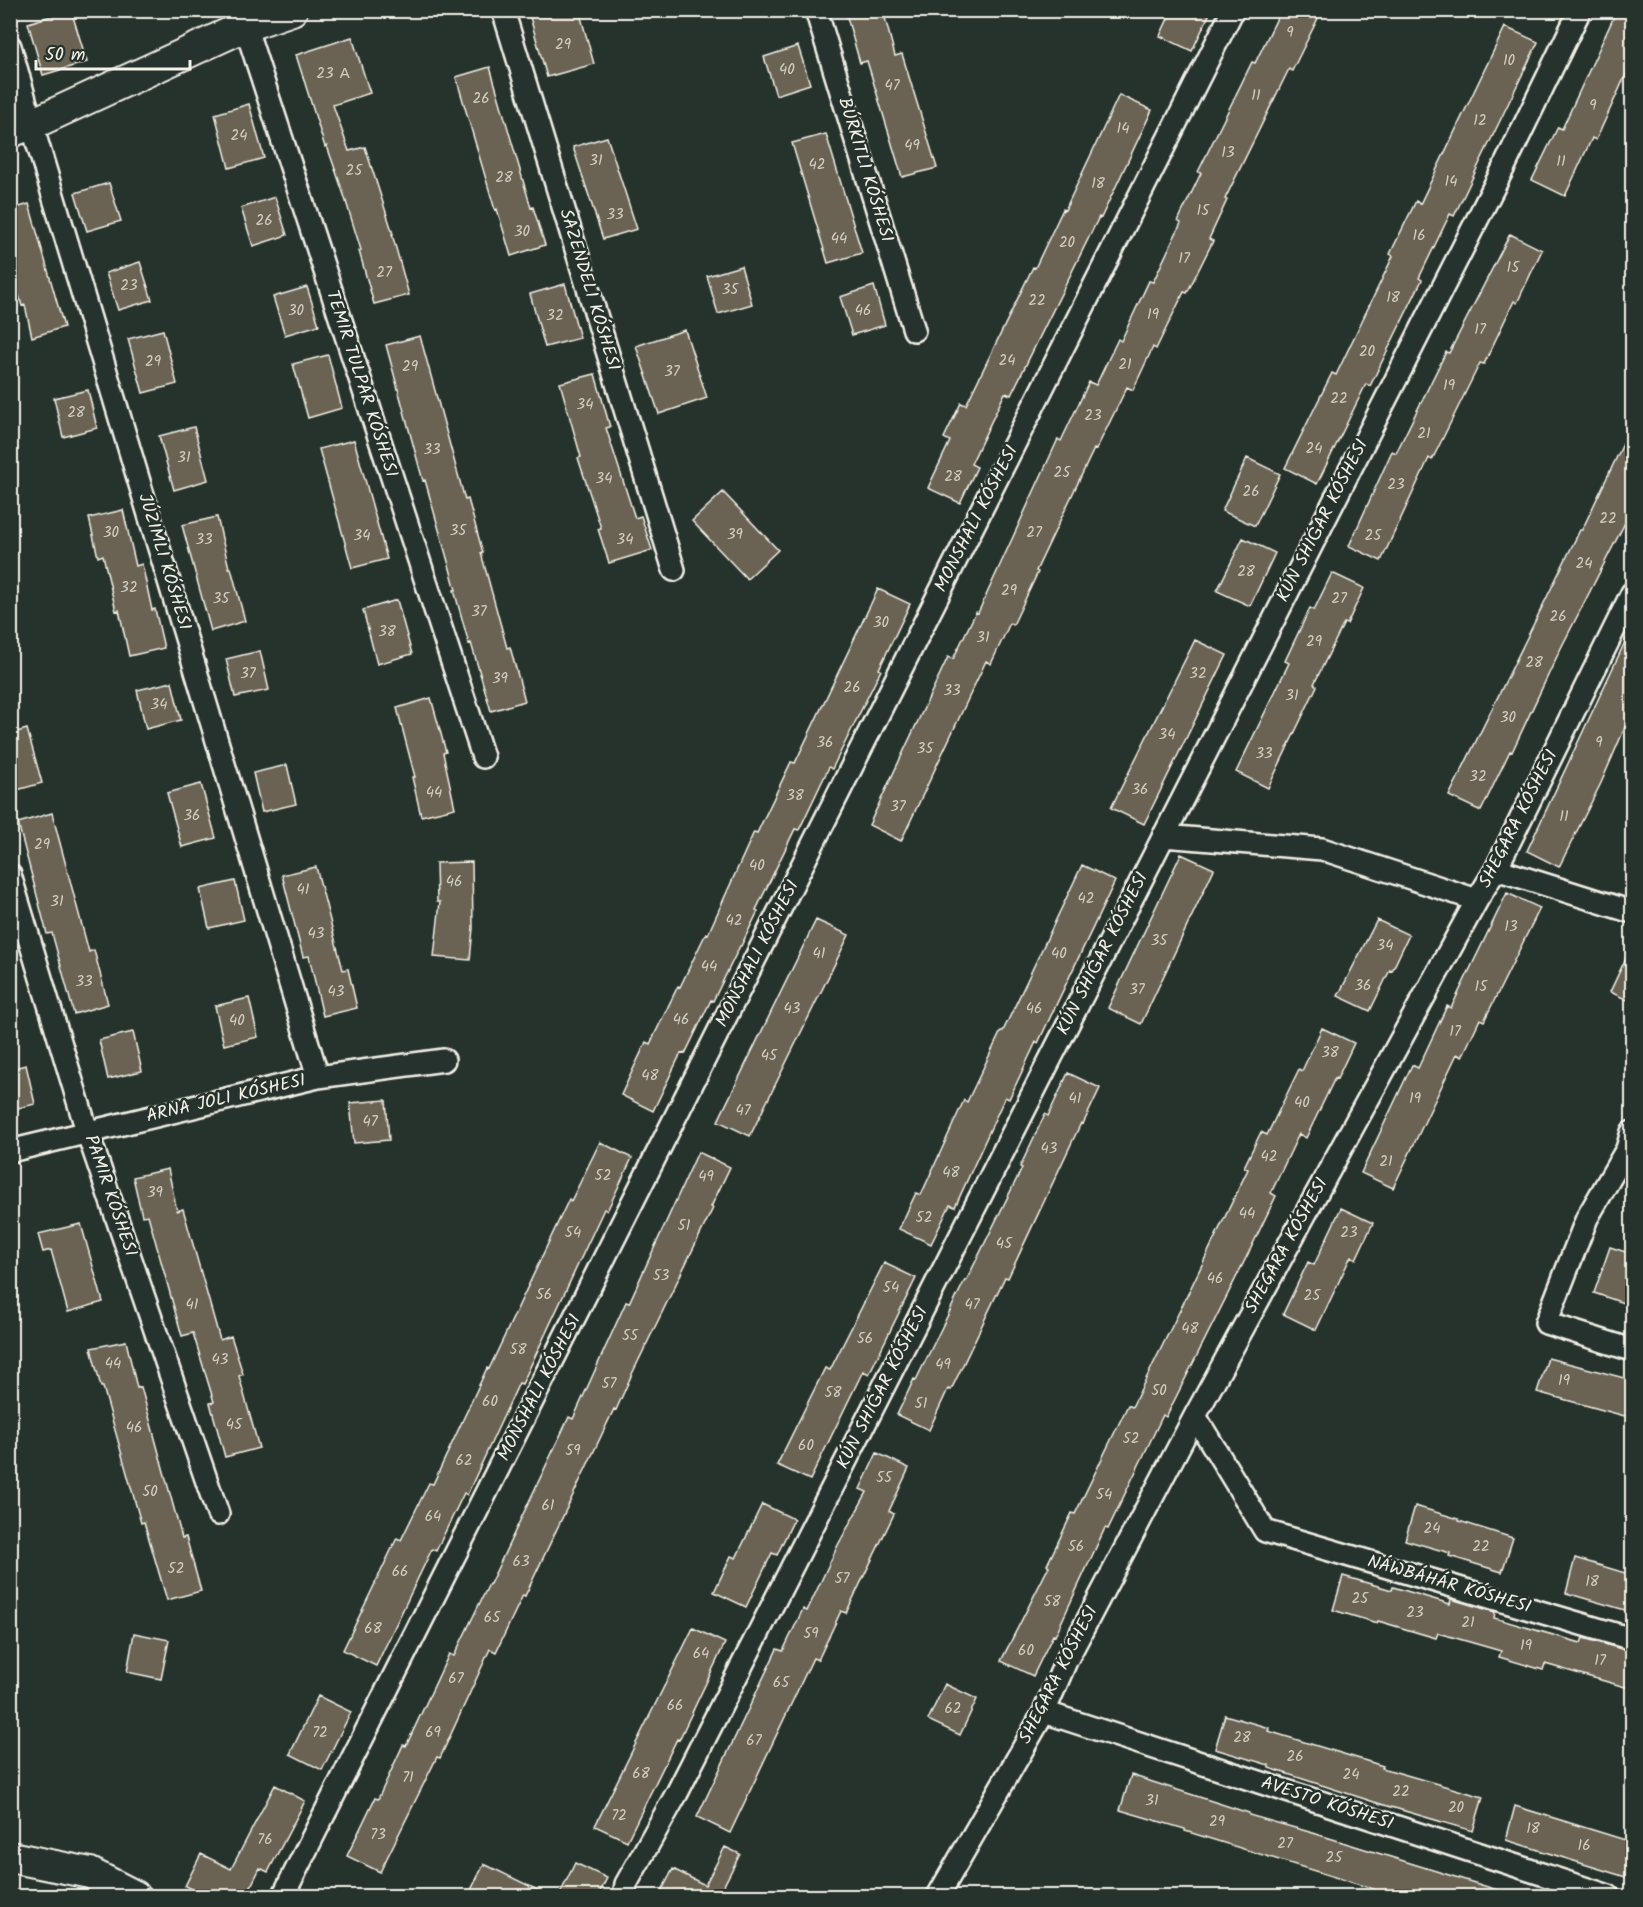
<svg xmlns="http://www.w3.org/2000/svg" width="1643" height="1907" viewBox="0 0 1643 1907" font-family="Kalam,sans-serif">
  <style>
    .building { fill: #6b6353; stroke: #f4f1e8; stroke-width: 1.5 }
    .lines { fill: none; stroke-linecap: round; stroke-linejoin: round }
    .street-casing { stroke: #f4f1e8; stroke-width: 26 }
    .secondary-casing { stroke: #f4f1e8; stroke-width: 34 }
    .street { stroke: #26332d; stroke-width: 21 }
    .secondary { stroke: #26332d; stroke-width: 30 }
    .labels { text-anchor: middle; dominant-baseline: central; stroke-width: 5; stroke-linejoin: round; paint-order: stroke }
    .number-label { font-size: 15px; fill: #d2cec3 }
    .street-label { font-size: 18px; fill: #f4f1e8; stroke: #26332d }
  </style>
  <rect width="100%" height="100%" fill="#26332d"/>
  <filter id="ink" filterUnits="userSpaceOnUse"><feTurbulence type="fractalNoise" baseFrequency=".0167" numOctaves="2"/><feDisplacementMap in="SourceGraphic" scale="12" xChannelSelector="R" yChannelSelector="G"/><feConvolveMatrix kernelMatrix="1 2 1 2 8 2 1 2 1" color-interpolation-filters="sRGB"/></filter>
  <g filter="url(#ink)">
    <path class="building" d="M71 10 87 62 43 75 28 23Z
      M528 10H579L594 64 547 77Z
      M845 10H883L895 56 902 54 937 168 902 177 867 61 860 63Z
      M1172 10H1199L1209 15 1192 51 1160 36Z
      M1281 10H1322L1292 71 1289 69 1225 199 1227 200 1209 239 1213 241 1187 293 1184 292 1156 349 1153 347 1133 390 1127 387 1096 450 1094 449 1036 571 1038 572 1013 625 1010 623 991 664 986 661 901 841 869 825 948 657 953 659 976 612 978 613 1058 439 1061 441 1089 382 1096 385 1118 339 1121 341 1149 281 1153 282 1181 223 1178 221 1201 173 1198 172 1252 62 1255 63Z
      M1617 10 1632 17V61L1596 140 1592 138 1565 196 1532 180 1558 127 1562 129Z
      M1505 27 1538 42 1454 216 1450 214 1419 278 1422 280 1370 386 1366 384 1317 484 1285 468 1332 373 1336 375 1393 256 1390 254 1416 201 1420 204Z
      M352 37 370 93 333 105 349 151 365 147 393 234H392L409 295 374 304 359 251 361 250 344 195 327 146 325 147 296 55Z
      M798 46 810 84 776 95 764 57Z
      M490 67 531 208 533 207 545 245 511 256 497 209 495 210 456 77Z
      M1119 95 1152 110 1101 218 1099 217 1011 395 1005 393 971 464 977 467 960 503 928 488 950 441 944 438 961 403 966 405 1033 267 1035 268 1063 209 1065 210Z
      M249 104 264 158 229 168 215 114Z
      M826 134 862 253 828 263 792 143Z
      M607 137 637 229 603 239 573 147Z
      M109 183 121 221 87 231 75 193Z
      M275 197 287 235 253 246 241 208Z
      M29 204 64 327 32 337 25 305 22 306 10 265V210Z
      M1510 234 1542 250 1517 303 1514 301 1484 364 1480 363 1432 460 1429 458 1381 561 1349 546 1392 451 1396 453 1446 352 1449 353Z
      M140 262 152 300 118 310 106 273Z
      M741 266 752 304 718 314 707 276Z
      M565 284 580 338 545 347 530 294Z
      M874 286 885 325 852 335 840 297Z
      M307 287 319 325 285 335 273 297Z
      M163 330 177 384 143 393 128 339Z
      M685 330 707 398 659 414 636 346Z
      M420 336 465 500 468 499 483 553H481L507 648 510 647 525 701 491 711 471 643 469 644 454 590H456L425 480 423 481 386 345Z
      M328 355 342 408 308 418 293 364Z
      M595 374 610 427 606 428 635 518 641 516 652 550 609 563 598 529 601 528 578 458 581 457 560 383Z
      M88 390 97 428 63 437 54 398Z
      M1632 425V509L1560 650 1512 752 1510 751 1481 811 1449 796 1580 530H1582Z
      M194 427 208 480 174 490 159 436Z
      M354 440 387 559 352 568 319 449Z
      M1247 458 1280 474 1255 526 1222 511Z
      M723 492 778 550 747 579 692 521Z
      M123 510 136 566 142 564 152 610 155 609 164 648 129 656 119 610 116 611 103 555 98 557 89 518Z
      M217 517 229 568H231L245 621 211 631 182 525Z
      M1243 538 1275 553 1250 606 1217 591Z
      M1332 573 1364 588 1347 624 1344 623 1314 684 1317 686 1268 788 1236 772 1289 663 1285 661 1310 608 1314 610Z
      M878 589 910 604 879 669 881 670 832 769 829 767 799 830 795 829 756 910 758 911 741 946H740L713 1001 711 1000 685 1054 681 1053 653 1111 621 1095 646 1042 650 1044 678 986 680 987 706 933 708 934 754 832 757 833 791 762 795 763Z
      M397 600 412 654 377 664 363 610Z
      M1632 627V711L1601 783 1559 867 1527 851Z
      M1195 640 1227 655 1144 824 1111 808Z
      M260 651 269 690 235 697 226 659Z
      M172 682 181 720 146 729 137 690Z
      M431 698 446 752 443 753 455 808 421 816 412 777H415L397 708Z
      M27 729 42 783 10 792V734Z
      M287 765 296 804 262 812 253 773Z
      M201 784 216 838 182 847 167 793Z
      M52 813 89 952 94 950 108 1004 74 1014 52 933 47 934 18 823Z
      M1181 854 1214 869 1141 1024 1108 1008Z
      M472 862 473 928 470 960 434 957 440 902H437L436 863Z
      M1082 865 1115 881 1038 1043 1036 1042 1009 1099 1005 1097 955 1207 950 1205 931 1244 899 1229 916 1193 921 1195 964 1100 967 1102 1001 1031H1003Z
      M316 867 343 970 348 969 357 1008 323 1016 309 956 303 957 282 875Z
      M235 881 244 920 209 928 200 889Z
      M1507 893 1540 908 1484 1021 1480 1019 1462 1057 1457 1054 1393 1188 1361 1173 1412 1065 1418 1068 1447 1006 1451 1008Z
      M816 920 849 935 750 1136 718 1121Z
      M1377 920 1409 935 1392 971 1390 970 1370 1011 1338 996Z
      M1632 945V1002L1610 992Z
      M249 998 258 1037 224 1045 215 1006Z
      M1322 1028 1354 1043 1337 1079 1335 1078 1306 1138 1299 1134 1271 1193 1276 1196 1251 1248 1166 1417 1163 1415 1108 1529 1105 1528 1055 1636 1053 1635 1033 1676 1001 1661 1049 1566 1047 1565 1072 1513 1075 1514 1128 1405 1132 1407 1183 1304 1248 1169 1244 1167 1261 1132 1267 1135 1299 1069 1302 1071Z
      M133 1032 142 1071 108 1079 99 1040Z
      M26 1065 35 1104 10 1110V1069Z
      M1068 1073 1100 1088 1083 1124 1081 1123 1008 1278 1005 1277 951 1390 948 1389 929 1430 897 1415 914 1379 916 1380 965 1280 966 1281 1022 1168 1020 1167 1045 1114 1048 1116Z
      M386 1100 389 1140 354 1143 350 1103Z
      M600 1142 632 1158 607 1211 604 1209 522 1384 519 1383 467 1495 464 1493 436 1551 432 1549 376 1666 343 1650 397 1538 401 1540 429 1483 433 1484 487 1368 489 1369 569 1199 571 1201Z
      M698 1152 730 1167 711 1207 713 1208 632 1374 616 1410 614 1409 525 1596 523 1595 496 1652 490 1649 440 1758 437 1757 380 1872 347 1856 375 1798 378 1799 403 1745 406 1746 449 1654 454 1656 489 1584H490L569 1417 573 1419 626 1302 629 1303Z
      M168 1169 177 1211 183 1209 220 1340 231 1336 243 1374 239 1376 259 1448 225 1457 210 1403 214 1402 193 1333 182 1336 148 1215 142 1216 133 1177Z
      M1341 1208 1373 1223 1356 1259 1351 1256 1316 1330 1283 1314 1308 1262 1314 1265Z
      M81 1224 103 1302 68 1312 51 1250 43 1252 38 1234Z
      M1610 1247 1632 1254V1306L1594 1293Z
      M884 1263 916 1278 869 1374 863 1371 810 1480 777 1465 825 1368 830 1370Z
      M126 1341 137 1388 141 1387 182 1538 186 1537 201 1591 167 1600 144 1522 141 1523 103 1387H101L91 1348Z
      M1548 1358 1632 1380V1418L1537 1392Z
      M877 1453 909 1468 889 1511 894 1514 846 1613 841 1611 818 1660 813 1658 730 1833 697 1817 777 1649 783 1651 803 1609 807 1611 838 1545 867 1492 860 1489Z
      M762 1504 794 1519 777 1555 772 1553 746 1607 714 1592 731 1556 736 1558Z
      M1415 1506 1459 1519V1521L1513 1538 1502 1572 1449 1556 1450 1553 1405 1540Z
      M1575 1558 1632 1575V1612L1566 1593Z
      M1343 1576 1392 1590 1393 1587 1450 1604 1451 1599 1495 1612 1494 1618 1581 1643 1583 1638 1632 1652V1689L1545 1664 1543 1670 1499 1657 1501 1651 1438 1633 1436 1638 1378 1621 1377 1623 1333 1610Z
      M693 1628 725 1643 679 1740 677 1739 627 1841 595 1826Z
      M134 1633 169 1640 161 1679 127 1672Z
      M945 1684 977 1699 960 1735 928 1720Z
      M318 1696 351 1712 322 1770 290 1754Z
      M1225 1715 1269 1728 1268 1731 1383 1766 1382 1768 1483 1797 1473 1831 1374 1802 1269 1768V1765L1215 1749Z
      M1131 1775 1249 1813V1815L1313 1833 1504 1892 1503 1896H1396L1185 1831V1829L1120 1810Z
      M275 1785 305 1801 268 1872 260 1868 246 1896H205L185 1886 201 1854 231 1869Z
      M1515 1806 1632 1842V1879L1506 1840Z
      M725 1847 740 1854 720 1893 727 1896H659L673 1869 705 1885Z
      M575 1863 607 1878 598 1896H559Z
      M484 1864 550 1896H468Z"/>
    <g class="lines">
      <g class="street-casing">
        <path id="street" d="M240 10 483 757
          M503 10 674 570
          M816 10 914 330
          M10 46 37 142 318 1077
          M1163 836 1322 849 1477 900
          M1496 869 1632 912
          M10 875 87 1131 218 1514
          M1632 1132 1627 1149 1587 1218 1546 1323 1632 1350
          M10 1151 318 1077 444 1060
          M1195 1416 1265 1531 1632 1639
          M1044 1712 1609 1896
          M283 1896 1233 10
          M624 1896 626 1884 677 1793 1505 165 1580 10
          M938 1896 1044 1712 1066 1661 1195 1416 1477 900 1496 869 1632 593"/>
      </g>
      <g class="secondary-casing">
        <path id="secondary" d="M10 132 32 124 245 26 292 10
          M10 1857 90 1873 135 1896"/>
      </g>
      <use href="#street" class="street"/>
      <use href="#secondary" class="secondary"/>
    </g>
  </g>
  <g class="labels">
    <g class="number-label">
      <text x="1290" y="33">9</text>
      <text x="563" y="45">29</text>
      <text x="1509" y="61">10</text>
      <text x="787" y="70">40</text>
      <text x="333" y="74">23 А</text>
      <text x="892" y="86">47</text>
      <text x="1256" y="96">11</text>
      <text x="481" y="99">26</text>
      <text x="1593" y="106">9</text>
      <text x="1480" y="121">12</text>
      <text x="1123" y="129">14</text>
      <text x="239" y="136">24</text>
      <text x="912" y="146">49</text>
      <text x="1228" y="153">13</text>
      <text x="596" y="161">31</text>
      <text x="1561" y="162">11</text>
      <text x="817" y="165">42</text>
      <text x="354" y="171">25</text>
      <text x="504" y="178">28</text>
      <text x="1451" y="182">14</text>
      <text x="1098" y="184">18</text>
      <text x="1203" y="211">15</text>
      <text x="615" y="215">33</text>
      <text x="264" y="221">26</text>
      <text x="522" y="232">30</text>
      <text x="1419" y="236">16</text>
      <text x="839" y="239">44</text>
      <text x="1067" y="243">20</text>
      <text x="1184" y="259">17</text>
      <text x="1513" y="268">15</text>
      <text x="384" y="273">27</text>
      <text x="129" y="286">23</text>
      <text x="730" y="290">35</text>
      <text x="1393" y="298">18</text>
      <text x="1037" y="301">22</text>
      <text x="296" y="311">30</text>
      <text x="863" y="311">46</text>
      <text x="1153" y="315">19</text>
      <text x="555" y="316">32</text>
      <text x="1480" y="330">17</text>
      <text x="1367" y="352">20</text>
      <text x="1007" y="361">24</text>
      <text x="153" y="362">29</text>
      <text x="1125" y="365">21</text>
      <text x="410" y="367">29</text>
      <text x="672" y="372">37</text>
      <text x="1449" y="386">19</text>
      <text x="1339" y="399">22</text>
      <text x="585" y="405">34</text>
      <text x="76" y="413">28</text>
      <text x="1093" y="416">23</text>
      <text x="1424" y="434">21</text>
      <text x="1314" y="449">24</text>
      <text x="432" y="450">33</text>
      <text x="184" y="458">31</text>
      <text x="1062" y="473">25</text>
      <text x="953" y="477">28</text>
      <text x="604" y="479">34</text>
      <text x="1396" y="485">23</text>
      <text x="1251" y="492">26</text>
      <text x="1608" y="519">22</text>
      <text x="458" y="531">35</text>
      <text x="111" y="533">30</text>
      <text x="1034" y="533">27</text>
      <text x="735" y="535">39</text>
      <text x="362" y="536">34</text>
      <text x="1373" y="536">25</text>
      <text x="204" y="540">33</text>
      <text x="625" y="540">34</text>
      <text x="1584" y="564">24</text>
      <text x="1246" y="572">28</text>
      <text x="129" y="588">32</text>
      <text x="1009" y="591">29</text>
      <text x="221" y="599">35</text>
      <text x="1339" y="599">27</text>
      <text x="479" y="612">37</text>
      <text x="1558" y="617">26</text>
      <text x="881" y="623">30</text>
      <text x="387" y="632">38</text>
      <text x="983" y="638">31</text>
      <text x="1314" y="642">29</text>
      <text x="1534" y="663">28</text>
      <text x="248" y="674">37</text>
      <text x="1198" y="674">32</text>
      <text x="500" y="679">39</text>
      <text x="852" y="688">26</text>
      <text x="952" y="691">33</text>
      <text x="1292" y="696">31</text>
      <text x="159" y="705">34</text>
      <text x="1508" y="718">30</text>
      <text x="1167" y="735">34</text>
      <text x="825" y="743">36</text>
      <text x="1599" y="743">9</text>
      <text x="925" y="749">35</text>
      <text x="1264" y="754">33</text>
      <text x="1478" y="777">32</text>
      <text x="1140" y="790">36</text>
      <text x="434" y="793">44</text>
      <text x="795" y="796">38</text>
      <text x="898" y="807">37</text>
      <text x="192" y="816">36</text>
      <text x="1564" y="817">11</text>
      <text x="42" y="845">29</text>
      <text x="757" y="866">40</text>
      <text x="454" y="882">46</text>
      <text x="303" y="890">41</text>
      <text x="1086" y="899">42</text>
      <text x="57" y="902">31</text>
      <text x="734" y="921">42</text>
      <text x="1511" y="927">13</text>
      <text x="316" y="934">43</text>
      <text x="1159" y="941">35</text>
      <text x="1385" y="946">34</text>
      <text x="819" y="954">41</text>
      <text x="1059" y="954">40</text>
      <text x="709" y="967">44</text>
      <text x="84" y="982">33</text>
      <text x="1363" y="986">36</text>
      <text x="1481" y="987">15</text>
      <text x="1137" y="990">37</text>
      <text x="336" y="992">43</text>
      <text x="792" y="1009">43</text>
      <text x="1034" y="1009">46</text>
      <text x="681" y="1020">46</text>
      <text x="237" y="1021">40</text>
      <text x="1455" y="1032">17</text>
      <text x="1330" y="1053">38</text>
      <text x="769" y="1056">45</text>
      <text x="650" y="1076">48</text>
      <text x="1075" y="1099">41</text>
      <text x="1415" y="1099">19</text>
      <text x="1302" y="1103">40</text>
      <text x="743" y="1111">47</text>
      <text x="370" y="1122">47</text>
      <text x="1049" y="1149">43</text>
      <text x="1269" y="1157">42</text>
      <text x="1386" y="1162">21</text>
      <text x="951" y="1173">48</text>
      <text x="603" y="1176">52</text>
      <text x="706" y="1177">49</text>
      <text x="155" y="1193">39</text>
      <text x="1247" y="1214">44</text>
      <text x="924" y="1218">52</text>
      <text x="684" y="1226">51</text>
      <text x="573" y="1233">54</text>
      <text x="1349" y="1233">23</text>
      <text x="1004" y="1244">45</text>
      <text x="661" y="1276">53</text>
      <text x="1215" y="1279">46</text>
      <text x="891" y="1288">54</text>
      <text x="544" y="1295">56</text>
      <text x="1312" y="1296">25</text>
      <text x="192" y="1305">41</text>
      <text x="972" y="1305">47</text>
      <text x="1190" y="1329">48</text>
      <text x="630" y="1336">55</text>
      <text x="865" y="1339">56</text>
      <text x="518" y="1350">58</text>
      <text x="220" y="1360">43</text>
      <text x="113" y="1364">44</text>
      <text x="943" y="1365">49</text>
      <text x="1564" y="1381">19</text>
      <text x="609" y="1384">57</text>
      <text x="1159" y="1391">50</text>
      <text x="833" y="1393">58</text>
      <text x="490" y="1402">60</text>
      <text x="921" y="1404">51</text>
      <text x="234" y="1425">45</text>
      <text x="134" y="1428">46</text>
      <text x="1131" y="1439">52</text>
      <text x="806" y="1446">60</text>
      <text x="573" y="1451">59</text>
      <text x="464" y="1461">62</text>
      <text x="884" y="1478">55</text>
      <text x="150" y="1492">50</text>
      <text x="1104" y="1495">54</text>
      <text x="548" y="1506">61</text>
      <text x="433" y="1517">64</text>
      <text x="1432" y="1529">24</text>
      <text x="1076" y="1547">56</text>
      <text x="1481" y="1547">22</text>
      <text x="521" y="1562">63</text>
      <text x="176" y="1569">52</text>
      <text x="400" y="1572">66</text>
      <text x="842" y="1579">57</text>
      <text x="1592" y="1582">18</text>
      <text x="1360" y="1599">25</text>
      <text x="1052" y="1602">58</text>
      <text x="1415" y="1613">23</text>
      <text x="492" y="1618">65</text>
      <text x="1468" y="1623">21</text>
      <text x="373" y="1629">68</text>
      <text x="811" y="1634">59</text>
      <text x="1526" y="1646">19</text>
      <text x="1026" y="1651">60</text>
      <text x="701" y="1654">64</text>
      <text x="1600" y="1661">17</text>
      <text x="456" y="1679">67</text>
      <text x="781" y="1683">65</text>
      <text x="675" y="1706">66</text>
      <text x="953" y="1709">62</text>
      <text x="320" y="1733">72</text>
      <text x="433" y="1733">69</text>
      <text x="1242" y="1738">28</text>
      <text x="754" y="1741">67</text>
      <text x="1295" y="1757">26</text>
      <text x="641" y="1774">68</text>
      <text x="1351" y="1775">24</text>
      <text x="408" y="1778">71</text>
      <text x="1401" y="1792">22</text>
      <text x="1152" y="1801">31</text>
      <text x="1456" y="1808">20</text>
      <text x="619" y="1816">72</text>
      <text x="1217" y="1822">29</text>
      <text x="1533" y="1829">18</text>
      <text x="378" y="1835">73</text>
      <text x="265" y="1840">76</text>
      <text x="1285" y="1844">27</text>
      <text x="1584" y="1846">16</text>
      <text x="1334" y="1858">25</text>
    </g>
    <g class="street-label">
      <text transform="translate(865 170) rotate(73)">BÚRKITLI KÓSHESI</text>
      <text transform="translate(589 290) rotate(73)">SAZENDELI KÓSHESI</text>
      <text transform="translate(361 384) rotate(72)">TEMIR TULPAR KÓSHESI</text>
      <text transform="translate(977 519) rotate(-63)">MONSHALI KÓSHESI</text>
      <text transform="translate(1323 521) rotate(-63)">KÚN SHIǴAR KÓSHESI</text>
      <text transform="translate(164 562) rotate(73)">JÚZIMLI KÓSHESI</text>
      <text transform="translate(1519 819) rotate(-63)">SHEGARA KÓSHESI</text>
      <text transform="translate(758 954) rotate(-63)">MONSHALI KÓSHESI</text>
      <text transform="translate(1103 954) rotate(-63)">KÚN SHIǴAR KÓSHESI</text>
      <text transform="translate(226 1099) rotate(-13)">ARNA JOLI KÓSHESI</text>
      <text transform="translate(110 1196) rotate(71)">PAMIR KÓSHESI</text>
      <text transform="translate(1287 1246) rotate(-61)">SHEGARA KÓSHESI</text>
      <text transform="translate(540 1388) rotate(-63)">MONSHALI KÓSHESI</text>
      <text transform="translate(883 1388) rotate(-63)">KÚN SHIǴAR KÓSHESI</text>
      <text transform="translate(1449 1585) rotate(16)">NÁWBÁHÁR KÓSHESI</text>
      <text transform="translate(1059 1675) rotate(-63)">SHEGARA KÓSHESI</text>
      <text transform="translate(1327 1804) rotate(18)">AVESTO KÓSHESI</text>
    </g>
  </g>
  <rect width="1643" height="1907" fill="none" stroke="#26332d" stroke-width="36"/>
  <rect x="18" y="18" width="1607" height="1871" fill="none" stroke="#f4f1e8" stroke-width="2" filter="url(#ink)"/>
  <path d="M36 60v9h154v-9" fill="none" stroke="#f4f1e8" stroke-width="3"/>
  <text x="45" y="60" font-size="18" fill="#f4f1e8" stroke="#26332d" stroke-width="4.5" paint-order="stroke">50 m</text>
</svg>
